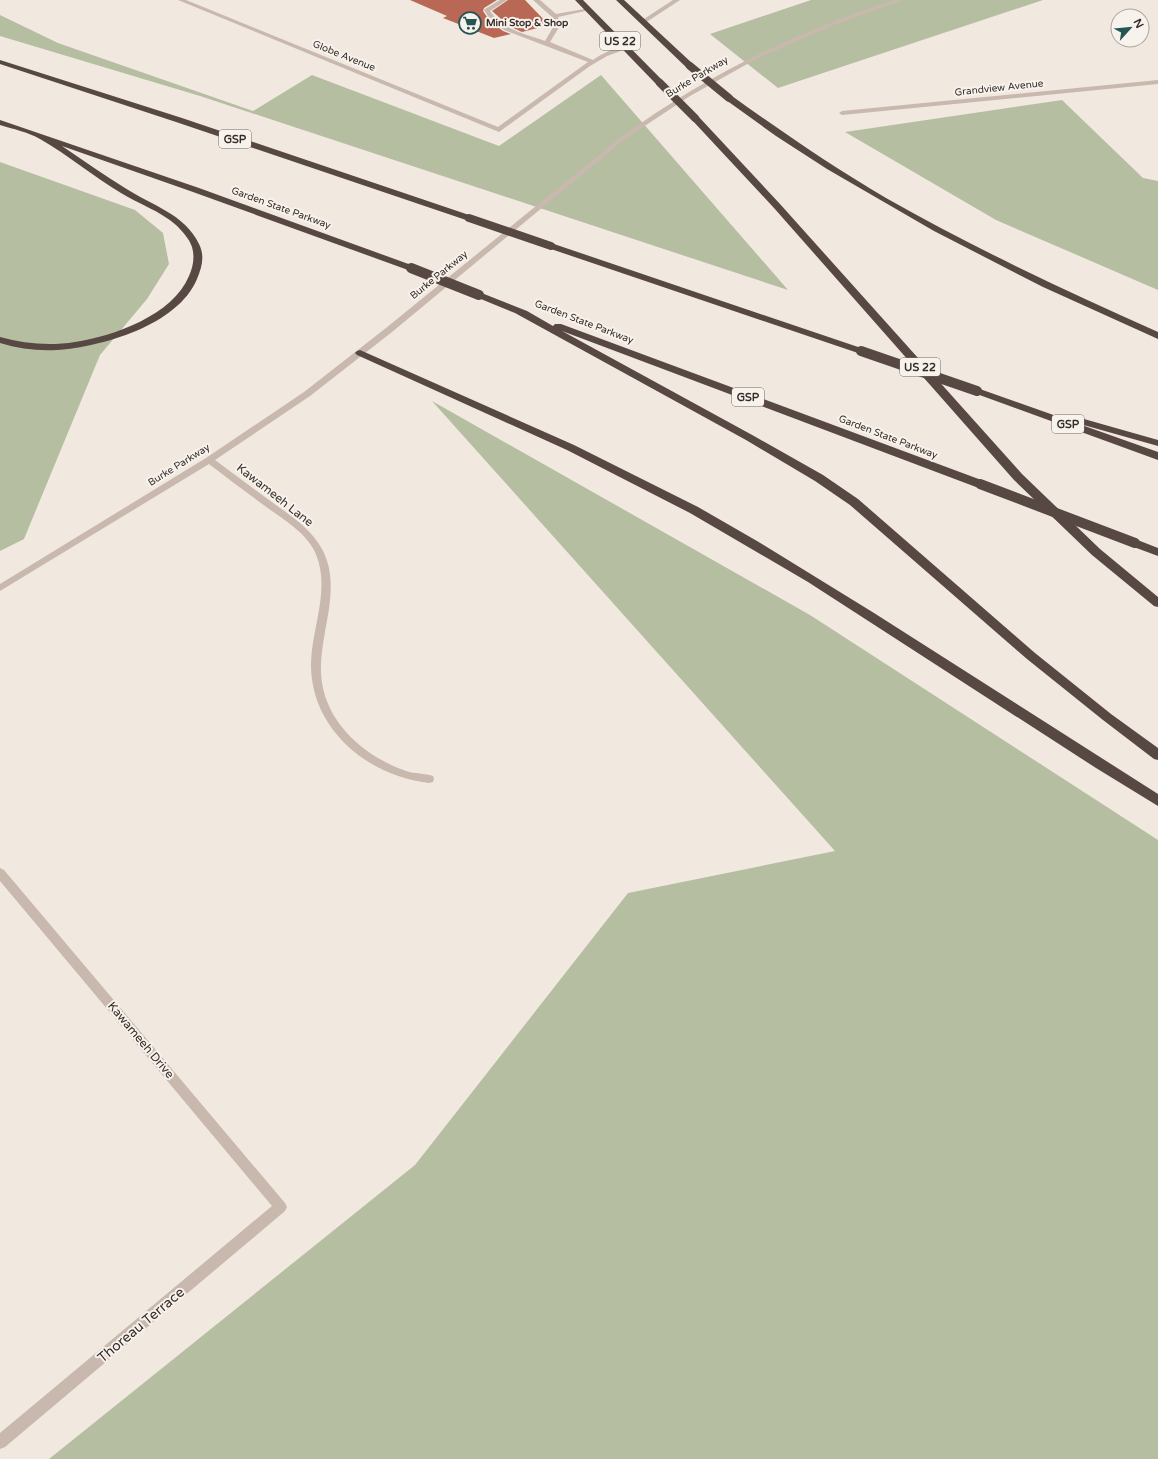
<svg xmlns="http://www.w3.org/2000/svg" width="1158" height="1459" viewBox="0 0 1158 1459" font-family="'Varela Round',sans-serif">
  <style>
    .green { fill: #b6bea1 }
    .building { fill: #b96856 }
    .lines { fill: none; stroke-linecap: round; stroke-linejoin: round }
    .minor { fill: #c8b8ad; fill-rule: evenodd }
    .highway { fill: #574843; fill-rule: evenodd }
    .highway-bridge-far1 { stroke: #574843; stroke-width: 8 }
    .highway-bridge { stroke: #574843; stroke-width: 10 }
    .labels { text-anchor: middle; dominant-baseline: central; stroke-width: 4; stroke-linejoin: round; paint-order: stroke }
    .far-poi-label { font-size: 10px; font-weight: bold; fill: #372e2b; stroke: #f8f2ec; text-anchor: start }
    .far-street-label { font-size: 10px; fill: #372e2b; stroke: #f8f2ec }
    .shield { fill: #f8f2ec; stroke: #716965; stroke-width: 1 }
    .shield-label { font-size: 11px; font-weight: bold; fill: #372e2b }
    .street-label { font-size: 12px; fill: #372e2b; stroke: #f8f2ec }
    .near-street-label { font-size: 14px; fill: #372e2b; stroke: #f8f2ec }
  </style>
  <rect width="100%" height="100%" fill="#f1e8e0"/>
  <path class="green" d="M811 0H1043L778 88 710 34Z
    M0 15 58 43 253 111 312 75 499 146 601 75 788 290 200 96 0 36Z
    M1062 100 1143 178 1158 181V290L996 220 845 132Z
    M0 162 135 210 163 233 169 264 147 299 100 355 24 539 0 551Z
    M432 401 810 615 1158 840V1459H49L415 1165 628 893 835 851Z"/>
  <path class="building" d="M410 0H497L484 8 483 11 489 20 503 31 511 34 494 38 443 18 447 16Z
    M508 0H525L549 25 522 32 509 26 492 11Z"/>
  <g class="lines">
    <path class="minor" d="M178 0H186L498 127 588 62 504 30 490 19 484 10 485 9 500 0H507L490 11C503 30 525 34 545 41L555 24 552 17 533 0H540L556 14 590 8V10L558 17 561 24 550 42 593 60C600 55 622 43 629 48L607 56 590 66 499 132Z
      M673 0H680L645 23H641V21Z
      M894 0H903L829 27 758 58 690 96 625 139 392 332 310 396 215 460C233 473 251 487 269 500 288 514 310 527 322 549 335 573 331 600 326 626 323 644 319 664 322 683 329 726 366 757 406 771 415 774 424 773 433 776L434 779 433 782 429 783C368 776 310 729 311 663 312 625 332 587 314 550 304 531 281 518 265 506 246 492 227 478 209 464L0 591V584L206 458 304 392 386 328 621 137C707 75 793 33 894 0Z
      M1158 80V84L842 115 839 113 842 111Z
      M0 868 4 870 285 1203 287 1207 285 1211 5 1447 0 1449V1433L272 1206 0 881Z"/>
    <path class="highway" d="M575 0H583L663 81V85H657Z
      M616 0H624L693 64V68H687Z
      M0 60 182 118 472 216 473 218 472 220H466L176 122 0 64Z
      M726 96H732C782 132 833 167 886 198 974 248 1066 291 1158 332V339L1043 287 934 231 827 169 776 136 726 100Z
      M692 116H698L780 204 1022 474 1100 549 1158 597V607L1154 606 1092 555 1014 480 774 208 692 120Z
      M0 120 199 188 414 266 415 268 411 271 408 270 193 192 62 146C83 160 104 175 125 188 151 205 185 214 199 244 205 256 202 267 197 279 178 325 102 347 57 350 38 351 19 349 0 343V337C25 344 50 346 75 342 114 336 173 315 189 276 193 267 195 257 192 247 189 238 182 231 176 225 160 211 139 204 121 193 93 176 68 155 40 139 28 132 13 129 0 125Z
      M551 243 864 349 866 351 864 353H858L548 248 547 246Z
      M479 292 527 311 553 326 555 324H561L984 481 985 484 984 487H976L562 331 754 436 823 475 858 499 1035 653 1111 714 1158 748V760L1154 759 1103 720 1027 659 850 505 815 481 746 440 515 313 476 297 474 295 476 293Z
      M360 350 574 445 698 507 757 541 874 613 1158 794V806L1096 768 808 582 690 513 567 450 357 355 355 353 357 351Z
      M977 388 1158 452V460L974 393 972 391 974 389Z
      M1084 419 1158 440V446L1080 424 1079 422 1080 420Z
      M1135 539 1158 548V556L1131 546 1130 543 1131 540Z"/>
    <path class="highway-bridge-far1" d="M690 66 729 98
      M660 83 695 118
      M469 218 551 246"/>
    <path class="highway-bridge" d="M411 268 479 295
      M861 351 977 391
      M980 484 1135 543"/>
  </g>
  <defs>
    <g id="supermarket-ring" transform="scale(1.15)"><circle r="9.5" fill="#f8f2ec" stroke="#255454" stroke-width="1.5"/><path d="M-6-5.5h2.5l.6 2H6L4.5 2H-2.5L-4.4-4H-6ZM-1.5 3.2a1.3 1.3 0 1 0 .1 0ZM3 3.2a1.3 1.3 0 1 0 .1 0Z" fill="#255454"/></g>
  </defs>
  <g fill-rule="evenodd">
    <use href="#supermarket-ring" x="470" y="23"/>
  </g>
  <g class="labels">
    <g class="far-poi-label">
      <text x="486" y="23">Mini Stop &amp; Shop</text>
    </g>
    <g class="far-street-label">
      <text transform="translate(344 56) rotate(22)">Globe Avenue</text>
      <text transform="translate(697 77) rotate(-31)">Burke Parkway</text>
      <text transform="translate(999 88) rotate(-6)">Grandview Avenue</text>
      <text transform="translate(281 208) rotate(20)">Garden State Parkway</text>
      <text transform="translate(439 275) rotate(-39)">Burke Parkway</text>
      <text transform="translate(584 322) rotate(21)">Garden State Parkway</text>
      <text transform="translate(888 437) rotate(21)">Garden State Parkway</text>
      <text transform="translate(179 465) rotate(-32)">Burke Parkway</text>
    </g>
    <g class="shield">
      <rect x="600" y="32" width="40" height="18" rx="3"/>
      <rect x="219" y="130" width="32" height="18" rx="3"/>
      <rect x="900" y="358" width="40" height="18" rx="3"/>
      <rect x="732" y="388" width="32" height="18" rx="3"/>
      <rect x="1052" y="415" width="32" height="18" rx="3"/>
    </g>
    <g class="shield-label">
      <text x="620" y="41">US 22</text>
      <text x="235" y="139">GSP</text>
      <text x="920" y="367">US 22</text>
      <text x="748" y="397">GSP</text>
      <text x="1068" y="424">GSP</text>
    </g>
    <g class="street-label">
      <text transform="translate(275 495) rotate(38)">Kawameeh Lane</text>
      <text transform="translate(141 1040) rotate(50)">Kawameeh Drive</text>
    </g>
    <g class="near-street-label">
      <text transform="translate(141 1325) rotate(-40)">Thoreau Terrace</text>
    </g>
  </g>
  <g transform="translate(1130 28) rotate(63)"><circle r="19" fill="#f8f2ec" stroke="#aba49f"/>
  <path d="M0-3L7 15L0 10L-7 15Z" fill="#255454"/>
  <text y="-6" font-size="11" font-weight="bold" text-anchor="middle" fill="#372e2b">N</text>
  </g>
</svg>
